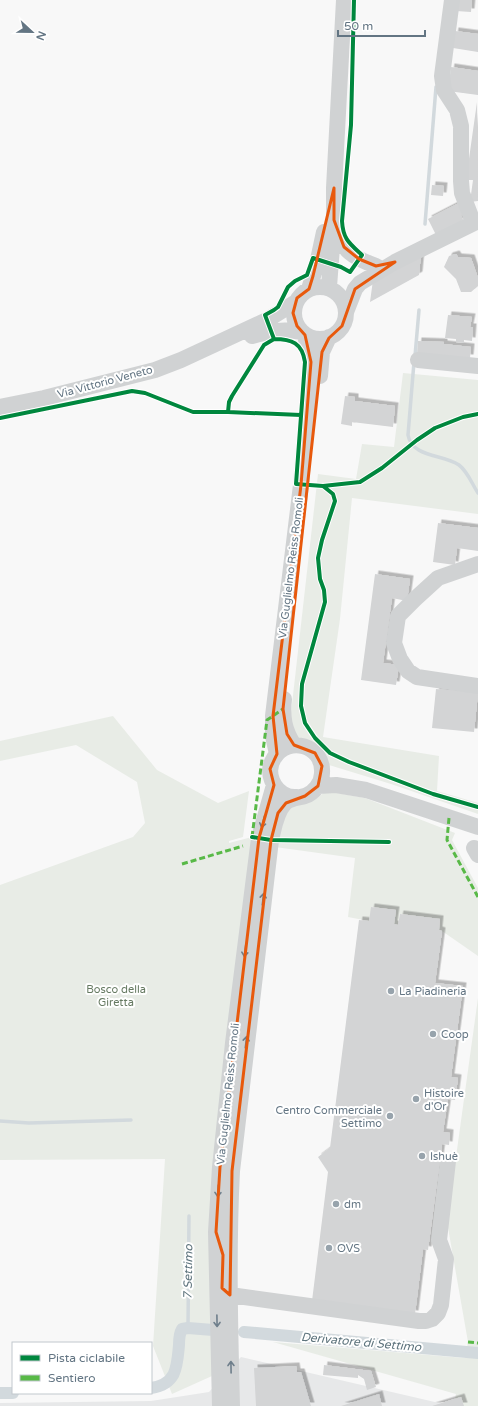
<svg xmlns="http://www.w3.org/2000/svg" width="478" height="1406" viewBox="0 0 478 1406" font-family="'Varela Round',sans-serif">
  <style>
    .built { fill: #e7e8e9 }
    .green { fill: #e8ece6 }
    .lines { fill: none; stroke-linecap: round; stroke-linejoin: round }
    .stream { stroke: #d2d9dd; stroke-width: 3.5 }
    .canal { stroke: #d2d9dd; stroke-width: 12 }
    .building { fill: #d3d4d5; filter: url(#shadow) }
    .minor { stroke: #d0d2d3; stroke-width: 16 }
    .quiet { stroke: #58b947; stroke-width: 3; stroke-dasharray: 6 3; stroke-linecap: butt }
    .cycleway-casing { stroke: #fff; stroke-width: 6 }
    .cycleway { stroke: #00873e; stroke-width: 4 }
    .oneway { stroke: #6e7e8b }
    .marked { fill: none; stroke: #e8590c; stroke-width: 3; stroke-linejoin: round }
    .poi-dot { fill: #97a3ac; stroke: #fff; stroke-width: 1.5 }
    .labels { text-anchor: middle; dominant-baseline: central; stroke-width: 4; stroke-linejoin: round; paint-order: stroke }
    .street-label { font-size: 11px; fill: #637583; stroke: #fff }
    .park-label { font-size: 11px; fill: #667a62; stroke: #fff }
    .poi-label { font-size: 11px; fill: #637583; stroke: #fff; text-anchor: start }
    .water-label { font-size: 12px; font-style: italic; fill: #5e747d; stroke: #fff }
  </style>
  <defs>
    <filter id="shadow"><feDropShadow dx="3.5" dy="-3.5" stdDeviation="0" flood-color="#0004"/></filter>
  </defs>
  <rect width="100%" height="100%" fill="#f8f8f8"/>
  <path class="built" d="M241 1357 452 1406H0V1403L151 1401 209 1392Z"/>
  <path class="green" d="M403 373 478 380V514L352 498 340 619 323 737 439 756 437 791 478 803V814L391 784 329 765 297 739 290 722 318 474 356 479 362 444 394 447Z
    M113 716 157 770 218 803 249 791 243 837 229 841V843L252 837 212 1376 172 1394 153 1346 165 1159 0 1160V885L133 837 145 823 137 782 76 745 0 761V741Z
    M326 791 365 798 455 833 452 840 478 888V956L442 931 439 930 440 919 400 914 398 925 394 924 396 910 372 907 369 921 348 917 355 858 275 847 286 808 316 799Z
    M478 998V1406H461L454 1404 456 1394 273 1342 465 1358 468 1342 447 1222Z"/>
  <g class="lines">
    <path class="stream" d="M425 224 436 87
      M415 356 419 310
      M414 362 408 435C412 458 444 454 459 465 468 472 472 484 478 493
      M0 1121 29 1123 131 1120
      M188 1328 189 1216"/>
    <path class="canal" d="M244 1332 478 1353
      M151 1388C177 1384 177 1367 179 1345 179 1339 179 1334 182 1329L188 1328 213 1330
      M0 1393H13"/>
  </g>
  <path class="building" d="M457 0H472L471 12 456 11Z
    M455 31 478 34V52L453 48Z
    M451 67 478 71V95L448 91Z
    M477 102 478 201 470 202 473 180H466Z
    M432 185 444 186 443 196 431 195Z
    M459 203 464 213 461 215 463 220 436 235 428 219Z
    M421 254 419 275 370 302 373 280Z
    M456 254 458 257 471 258 478 278V286L471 292H461L456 279 444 267 449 256Z
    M448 315 472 317 470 327H473L472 341 464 340V343L456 342V339L445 338Z
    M418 341 444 342V344L471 347 470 358 417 354Z
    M345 396 355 397V401L395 406 393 427 352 422V426L341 424Z
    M438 523 478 528V551L457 548 455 565 433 562Z
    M375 574 410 579 407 601 392 598 383 663 399 665 396 685 361 680Z
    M436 689 478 693 474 732 432 728Z
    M371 907 396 910 394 924 398 925 400 914 440 919 439 930 442 931 435 983 463 986 451 1077 458 1078 455 1100 448 1099 443 1132 450 1133 449 1145 442 1144 428 1250 423 1249 415 1314 312 1301 328 1172 318 1157 330 1148 359 920 369 921Z
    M324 1365 371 1371 376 1387 367 1390 364 1379 358 1375V1378L323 1375Z
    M296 1366 297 1372H301L311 1406H256L254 1368Z
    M379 1394 382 1406H341Z
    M461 1397 464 1406H432Z"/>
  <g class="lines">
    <path class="minor" d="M452 0 442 76 444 90 457 110 461 126V181L462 193 473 222
      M336 226C341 251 354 258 376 266
      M294 313a26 26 0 1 1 52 0a26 26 0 1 1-52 0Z
      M329 287 334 220V188L344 0
      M309 289 318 260 324 232
      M346 312 355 289 360 283 395 262 478 221
      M252 336C269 331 283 329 302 332
      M418 360 478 366
      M320 376 322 352 329 337
      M0 407 44 398 155 370 181 360 267 320 296 302
      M478 564 438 578 415 599 398 616 394 643 400 659 408 671 417 677 478 686
      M284 699C282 717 284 730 294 745
      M277 754 273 736V716L301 485 311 362 305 335
      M318 786 336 785 366 790 478 827
      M474 848 478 855
      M223 1289 224 1292 230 1295 419 1321H426L432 1319 438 1313 441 1305 446 1259 439 1240 448 1161
      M220 1406 216 1232 220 1167 233 1043 259 838 274 785
      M232 1406C230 1328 228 1249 232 1171L271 840C274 828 276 812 285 803 290 798 298 798 305 796 314 793 322 783 322 773 324 745 288 735 274 758 265 772 273 791 288 796 290 797 294 797 297 797"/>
    <path class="quiet" d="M449 818 447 840 478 897
      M252 837 267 720 283 709
      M182 864 243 846
      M468 1342 478 1343"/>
    <g class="cycleway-casing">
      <path id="cycleway" d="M354 0 351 125 342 221C343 239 349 243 362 255L350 272 341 267 313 258 307 275 295 281 288 287 278 307 274 310 265 315 274 339C292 339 302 343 305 362L296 484 323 486 360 482 382 468 417 440 435 428 463 417 478 414
        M228 412 229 402 232 396 264 345 274 339
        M0 418 132 391 145 393 193 412H228L301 415
        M323 486 333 494 335 501 322 540 318 558 320 579 324 590 325 602 302 684 301 706 305 723 315 738 330 753 349 762 433 794 478 807
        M252 837 271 840 389 842"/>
    </g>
    <use href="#cycleway" class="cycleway"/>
  </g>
  <defs><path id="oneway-shaft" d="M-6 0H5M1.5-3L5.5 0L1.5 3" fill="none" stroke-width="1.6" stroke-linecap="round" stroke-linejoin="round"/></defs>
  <g class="oneway">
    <use href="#oneway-shaft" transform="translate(263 822) rotate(104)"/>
    <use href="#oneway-shaft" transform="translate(263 899) rotate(-83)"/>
    <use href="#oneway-shaft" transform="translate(245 951) rotate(97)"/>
    <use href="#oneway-shaft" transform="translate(246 1042) rotate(-83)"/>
    <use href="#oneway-shaft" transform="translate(218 1191) rotate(93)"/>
    <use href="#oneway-shaft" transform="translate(217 1321) rotate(89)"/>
    <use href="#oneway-shaft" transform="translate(231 1367) rotate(-91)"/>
  </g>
  <path class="marked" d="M334 188V220L344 247 359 259 376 266 395 262 355 289 342 326 329 338 322 352 283 709 287 734 294 745 315 753 322 766 318 786 305 796 286 803 278 813 271 840 232 1171 230 1295 222 1288 223 1255 216 1232 220 1167 259 838 274 785 270 769 277 754 273 716 301 485 311 362 305 335 297 326 293 313 297 298 309 289 313 276Z"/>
  <g class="poi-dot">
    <circle cx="391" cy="991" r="4"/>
    <circle cx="433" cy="1034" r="4"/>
    <circle cx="416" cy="1099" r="4"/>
    <circle cx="390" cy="1116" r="4"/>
    <circle cx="422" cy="1156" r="4"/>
    <circle cx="336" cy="1204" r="4"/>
    <circle cx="329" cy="1248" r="4"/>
  </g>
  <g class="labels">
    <g class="street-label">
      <text transform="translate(105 382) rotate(-15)">Via Vittorio Veneto</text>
      <text transform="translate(291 568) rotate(-83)">Via Guglielmo Reiss Romoli</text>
      <text transform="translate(228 1094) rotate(-84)">Via Guglielmo Reiss Romoli</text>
    </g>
    <g class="park-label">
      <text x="116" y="989">Bosco della<tspan x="116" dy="13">Giretta</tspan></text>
    </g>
    <g class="poi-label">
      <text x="399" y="991">La Piadineria</text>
      <text x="441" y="1034">Coop</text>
      <text x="424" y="1093">Histoire<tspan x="424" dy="13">d'Or</tspan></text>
      <text x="382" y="1110" text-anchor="end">Centro Commerciale<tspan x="382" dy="13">Settimo</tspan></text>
      <text x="430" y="1156">Ishuè</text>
      <text x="344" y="1204">dm</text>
      <text x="337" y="1248">OVS</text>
    </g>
    <g class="water-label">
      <text transform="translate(188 1272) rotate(-89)">7 Settimo</text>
      <text transform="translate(361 1342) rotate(5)">Derivatore di Settimo</text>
    </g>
  </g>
  <rect x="12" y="1342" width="140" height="52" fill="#ffffff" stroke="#c1c8cd"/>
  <rect x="20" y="1355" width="20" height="6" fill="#00873e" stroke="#c1c8cd"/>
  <text x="48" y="1362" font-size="12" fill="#637583">Pista ciclabile</text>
  <rect x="20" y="1375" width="20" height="6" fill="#58b947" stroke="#c1c8cd"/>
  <text x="48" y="1382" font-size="12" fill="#637583">Sentiero</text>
  <g transform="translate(32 32) rotate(112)" stroke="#ffffff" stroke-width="3" paint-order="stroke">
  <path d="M0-3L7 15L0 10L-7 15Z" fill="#637583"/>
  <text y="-6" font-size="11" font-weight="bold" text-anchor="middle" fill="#637583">N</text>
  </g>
  <path d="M338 30v6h87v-6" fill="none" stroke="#637583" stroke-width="2"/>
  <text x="344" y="30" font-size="12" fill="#637583" stroke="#ffffff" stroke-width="3" paint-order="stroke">50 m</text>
</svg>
